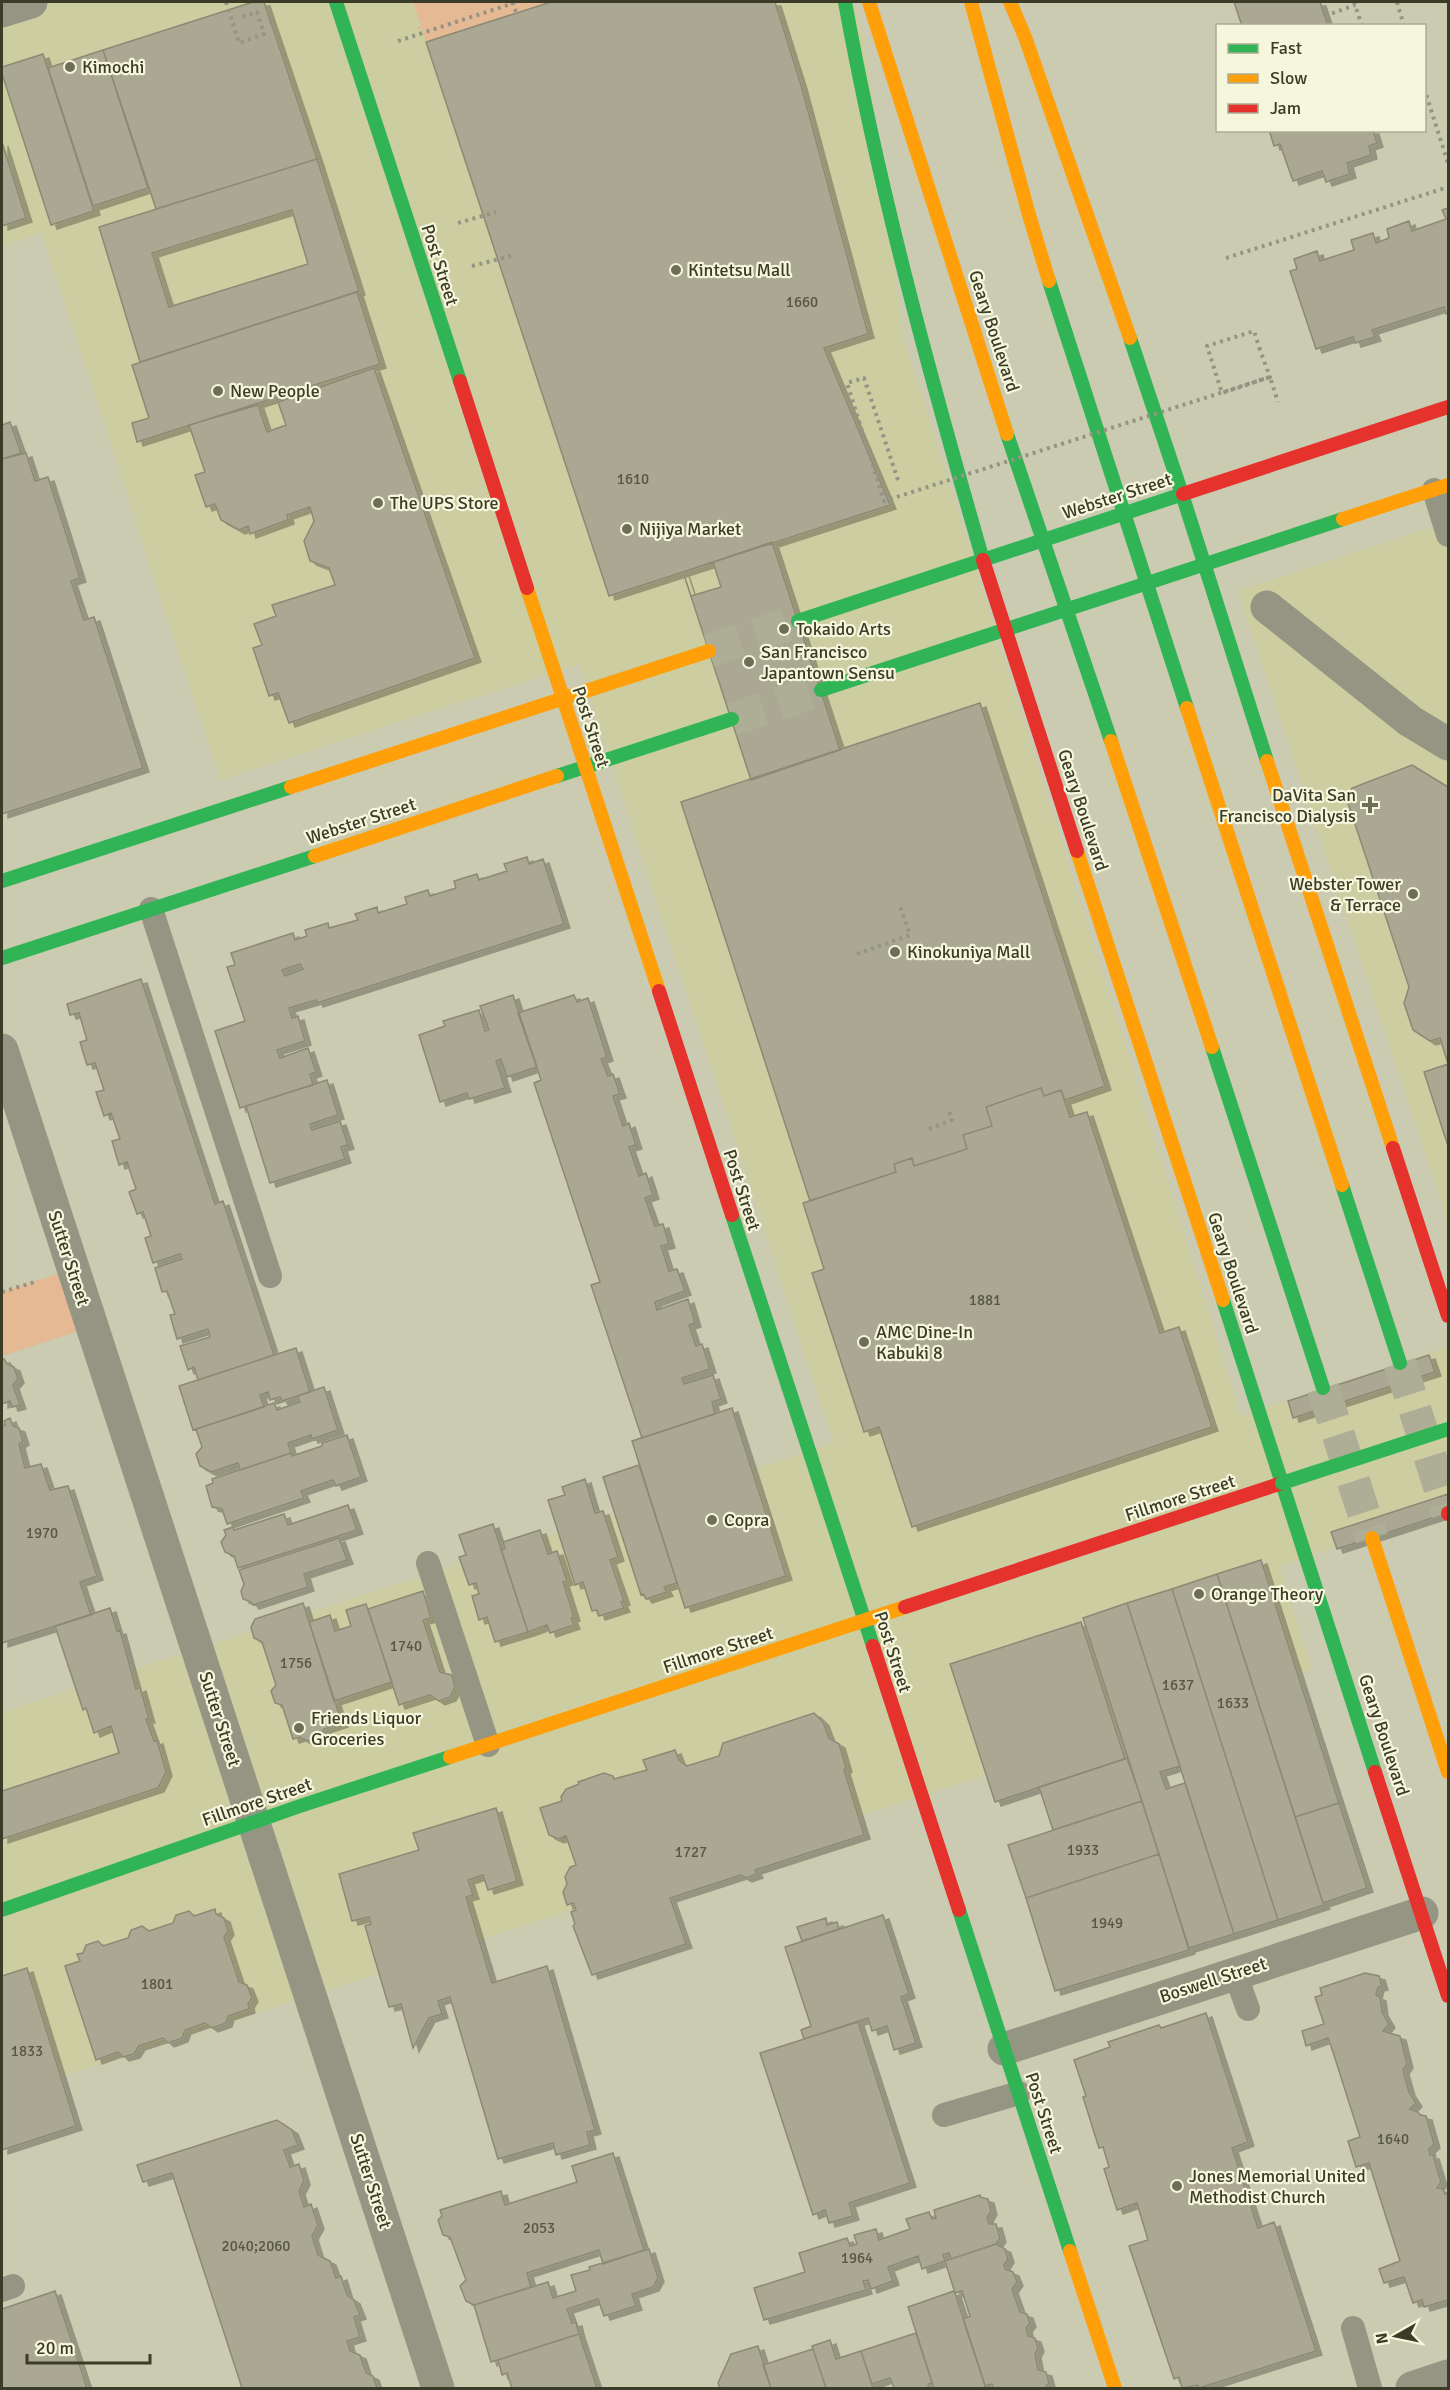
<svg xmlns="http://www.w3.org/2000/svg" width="1450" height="2390" viewBox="0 0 1450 2390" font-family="Signika,sans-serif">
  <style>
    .built { fill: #cccda1 }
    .green { fill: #e4b994 }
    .building { fill: #aaa792; stroke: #8c8974; stroke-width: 1.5; fill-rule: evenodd; filter: url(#shadow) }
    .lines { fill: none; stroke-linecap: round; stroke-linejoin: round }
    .secondary-tunnel { stroke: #adae95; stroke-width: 33; stroke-dasharray: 33 16; stroke-linecap: butt }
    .primary-tunnel { stroke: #adae95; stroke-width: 33; stroke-dasharray: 33 16; stroke-linecap: butt }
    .path { stroke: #939484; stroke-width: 4; stroke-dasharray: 3 4.5; stroke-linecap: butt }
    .lane { stroke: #949583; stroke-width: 24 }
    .street { stroke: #949583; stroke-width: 33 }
    .fast { stroke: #30b455; stroke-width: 14 }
    .slow { stroke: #ff9f0a; stroke-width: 14 }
    .jam { stroke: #e5322d; stroke-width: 14 }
    .path-bridge { stroke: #939484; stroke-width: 4; stroke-dasharray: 3 4.5; stroke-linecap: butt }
    .fast-bridge { stroke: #30b455; stroke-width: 14 }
    .poi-dot { fill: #6d6e57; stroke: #f5f6dc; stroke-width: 2 }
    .labels { text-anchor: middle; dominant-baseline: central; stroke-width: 4.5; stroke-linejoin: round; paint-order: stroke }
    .number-label { font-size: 15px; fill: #575742 }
    .poi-label { font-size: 18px; fill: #3b3c27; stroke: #f5f6dc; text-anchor: start }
    .street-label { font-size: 18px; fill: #3b3c27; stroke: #f5f6dc }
  </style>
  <defs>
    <filter id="shadow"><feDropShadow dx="6" dy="4" stdDeviation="0" flood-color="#0004"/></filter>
  </defs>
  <rect width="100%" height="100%" fill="#cacbb0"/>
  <path class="built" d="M2 2H852L864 37 904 339 1241 1416 1448 1347V1510L1279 1566 1312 1669 2 2096V1712L834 1443 579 664 220 780 42 233 2 246Z
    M1448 522V1223L1237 591Z"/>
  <path class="green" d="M413 2H551L426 42 422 28 416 30 421 25Z
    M73 1269 91 1327 2 1356V1292Z"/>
  <path class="building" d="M253 2H264L317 159 156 209 103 50Z
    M551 2H775L801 85 868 334 824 348 890 505 609 596 426 42Z
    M1234 2H1320L1328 26H1242Z
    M103 50 148 188 93 206 48 68Z
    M43 54 94 211 51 225 2 74V67Z
    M1269 130H1373L1377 143 1369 146 1371 155 1347 163 1350 174 1326 182 1322 171 1293 181 1280 144 1274 146Z
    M2 142 26 218 2 226Z
    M317 159 359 291 140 362 99 227ZM292 210 308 264 169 307 152 253Z
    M1448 208V313L1446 314 1444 307 1372 330 1375 337 1355 343 1353 337 1316 349 1290 271 1297 269 1294 259 1317 251 1320 261 1354 250 1351 240 1373 233 1376 243 1389 238 1387 229 1409 221 1412 231 1446 219 1442 210Z
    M357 292 380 364 137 442 132 423 149 418 132 365Z
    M374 368 475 658 289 723 278 693 269 696 253 648 262 645 254 624 276 616 272 605 335 585 329 568 310 561 304 541 314 521 310 507 287 515 288 520 250 534 248 526 239 530 221 520 215 504 206 507 195 475 205 472 189 425 258 405 267 432 286 425 278 402Z
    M10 422 21 453 2 459V425Z
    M26 453 35 481 48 477 80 578 71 581 84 620 94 617 143 768 2 814V459Z
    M772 542 840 750 751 780 683 572Z
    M713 562 721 587 691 596 683 572Z
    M980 703 1105 1086 1065 1100 1061 1090 1044 1096 1041 1088 986 1107 992 1126 963 1135 967 1149 914 1166 912 1158 894 1164 896 1172 810 1201 681 802Z
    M1412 765 1448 787V1064L1440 1038 1430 1041 1413 1030 1404 1003 1409 987 1347 800 1352 788Z
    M527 857 529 864 543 859 564 924 317 1003 316 1000 289 1008 292 1018 298 1016 305 1041 277 1050 280 1058 308 1048 316 1072 310 1074 313 1085 240 1108 215 1031 245 1021 227 967 235 965 231 953 293 933 295 940 307 936 305 930 328 923 329 928 358 920 355 914 377 907 378 913 407 904 405 897 428 890 430 896 456 888 454 881 477 874 479 880 507 871 504 864ZM300 964 303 969 285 976 282 970Z
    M141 979 215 1204 223 1201 274 1355 198 1380 194 1367 188 1370 180 1346 210 1337 208 1329 177 1339 170 1315 175 1314 167 1291 162 1292 155 1268 182 1259 180 1254 153 1263 145 1238 151 1236 143 1212 137 1214 129 1192 136 1189 127 1162 119 1165 112 1141 120 1139 111 1113 104 1116 96 1092 104 1090 95 1063 87 1065 80 1042 87 1040 79 1013 70 1015 67 1004Z
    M513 995 537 1067 507 1077 501 1059 496 1061 505 1088 469 1099 467 1093 440 1102 419 1035 445 1026 443 1021 479 1010 485 1031 489 1030 480 1006Z
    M574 995 577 1002 588 998 607 1057 601 1059 608 1076 613 1074 620 1094 613 1096 623 1126 629 1123 636 1145 629 1147 639 1176 646 1173 653 1195 645 1198 655 1226 663 1224 669 1244 661 1246 669 1271 677 1269 685 1291 655 1302 657 1310 688 1299 695 1323 689 1325 696 1346 702 1344 710 1369 682 1378 684 1384 713 1375 721 1399 712 1402 715 1414 642 1438 591 1285 600 1282 534 1083 541 1080 518 1013Z
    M1448 1064V1146L1424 1072Z
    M327 1080 338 1115 310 1124 312 1130 340 1121 348 1145 341 1147 345 1159 270 1183 246 1106Z
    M1041 1088 1044 1096 1061 1090 1070 1117 1087 1112 1160 1333 1179 1327 1212 1427 912 1527 879 1427 864 1432 812 1273 824 1269 803 1203 896 1172 894 1164 912 1158 914 1166 967 1149 963 1135 992 1126 986 1107Z
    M296 1348 310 1392 282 1401 280 1397 270 1400 268 1392 260 1395 264 1407 193 1430 179 1386Z
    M1429 1355 1435 1372 1293 1418 1288 1401Z
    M2 1359H4L7 1364 14 1367 18 1379 13 1385 20 1405 12 1407 10 1401 2 1404Z
    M324 1387 338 1430 312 1439 311 1435 288 1443 291 1453 240 1470 238 1463 211 1472 200 1466 196 1454 202 1447 196 1429 274 1403 277 1410 300 1402 297 1396Z
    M732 1408 786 1576 685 1608 632 1441Z
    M10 1418 13 1426 19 1428 23 1441 19 1444 25 1468 41 1464 50 1490 68 1486 97 1576 80 1582 91 1615 2 1643V1426L5 1425 4 1421Z
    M347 1435 361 1477 336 1486 333 1480 301 1491 304 1498 227 1524 222 1509 212 1507 206 1486 213 1483 212 1479 291 1453 292 1456 322 1446V1443Z
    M639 1465 677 1583 664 1587 667 1592 646 1599 643 1594 641 1595 603 1477Z
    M585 1479 595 1513 603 1511 618 1557 610 1560 624 1601 621 1602 624 1608 599 1616 597 1610 592 1611 583 1582 575 1585 548 1500 565 1495 562 1487Z
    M1448 1494V1513L1337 1549 1331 1532Z
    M348 1505 357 1530 238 1568 234 1556 225 1552 221 1542 226 1535 224 1530 233 1527 234 1530 284 1514 288 1525Z
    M493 1524 528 1632 495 1642 487 1617 479 1620 472 1596 479 1594 476 1583 469 1585 459 1557 466 1555 459 1535Z
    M540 1530 548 1554 557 1551 567 1581 563 1582 574 1617 571 1618 574 1625 550 1633 547 1625 528 1632 501 1550 505 1548 503 1542Z
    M339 1538 347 1560 304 1574 308 1587 253 1605 251 1602 243 1599 241 1591 244 1584 239 1570Z
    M1261 1560 1339 1803 1295 1817 1217 1574Z
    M1217 1574 1323 1903 1324 1905 1278 1920 1172 1589Z
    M1172 1589 1278 1920 1234 1934 1127 1603Z
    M423 1591 431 1618 423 1620 440 1672 452 1675 455 1687 450 1697 439 1701 430 1695 399 1705 368 1609Z
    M303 1603 342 1723 324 1729 319 1738 307 1741 300 1737 293 1739 282 1705 275 1703 271 1691 276 1685 262 1642 254 1638 251 1627 255 1619Z
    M1127 1603 1180 1766 1160 1772 1166 1789 1185 1783 1234 1934 1189 1948 1083 1618Z
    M366 1604 392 1682 334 1701 309 1622 330 1615 335 1631 351 1626 346 1610Z
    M110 1608 117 1631 120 1630 136 1689 140 1687 149 1719H146L154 1741 157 1740 166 1772 158 1788 2 1839V1791L119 1753 111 1726 94 1733 86 1708 83 1710 55 1626Z
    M1081 1622 1125 1759 995 1802 950 1664Z
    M814 1713 823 1722 829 1738 839 1744 846 1768 844 1770 864 1835 755 1870 757 1874 746 1878 741 1875 670 1898 686 1944 592 1975 573 1926 575 1924 571 1912 576 1910 573 1903 567 1905 563 1892 567 1884 565 1877 570 1867 576 1865 566 1836 558 1839 549 1835 540 1808 562 1801 561 1797 566 1789 579 1784 578 1782 604 1773 613 1776 614 1779 647 1770 643 1760 675 1750 679 1760 687 1766 719 1756 723 1743Z
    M1127 1758 1142 1801 1053 1830 1039 1787Z
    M1142 1801 1159 1854 1026 1898 1008 1845Z
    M1339 1803 1367 1888 1323 1903 1295 1817Z
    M496 1808 517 1881 488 1890 483 1875 468 1880 473 1895 466 1897 492 1983 547 1966 595 2130 587 2132 590 2145 556 2155 553 2143 498 2159 450 1997 438 2001 442 2014 429 2018 413 2048 401 2004 389 2007 365 1926 371 1924 369 1917 352 1921 339 1874 419 1850 413 1833Z
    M1159 1854 1189 1950 1055 1991 1026 1898Z
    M215 1909 216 1914 224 1918 228 1931 224 1937 239 1982 247 1985 252 1998 248 2004 249 2009 228 2016 226 2023 212 2028 205 2023 185 2030 182 2038 168 2043 163 2038 139 2046 134 2054 123 2057 118 2052 96 2060 65 1966 80 1961 77 1954 83 1953 86 1945 98 1941 103 1946 128 1938 131 1930 142 1926 149 1931 173 1923 176 1915 189 1911 194 1916Z
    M883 1915 909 1994 901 1997 916 2043 894 2050 887 2026 872 2031 868 2018 804 2039 801 2030 811 2026 785 1947Z
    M826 1918 827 1925 837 1922 839 1929 802 1941 797 1927Z
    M27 1968 76 2126 2 2150V1976Z
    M1365 1973 1379 1976 1382 1986 1378 1987 1376 1995 1380 1997 1382 2012 1389 2024 1383 2031 1400 2036 1407 2064 1403 2070 1404 2074 1409 2092 1416 2103 1410 2109 1418 2112 1420 2115 1426 2116 1434 2144 1429 2149 1430 2155H1433L1441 2182 1437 2188 1443 2189 1445 2194H1448V2300L1424 2307 1422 2300 1413 2303 1404 2277 1384 2283 1379 2269 1400 2261 1369 2163 1356 2167 1348 2141 1360 2137 1333 2052 1328 2038 1306 2046 1302 2031 1324 2024 1315 1997 1322 1995 1320 1988Z
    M1206 2013 1248 2142 1232 2148 1258 2228 1274 2222 1316 2351 1199 2388 1198 2385 1182 2388 1179 2377 1174 2379 1129 2246 1148 2240 1137 2203 1117 2210 1104 2169 1109 2167 1103 2147 1099 2148 1083 2097 1086 2096 1074 2060 1110 2047 1108 2042 1159 2025 1161 2028Z
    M858 2022 910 2183 849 2203 853 2216 829 2223 825 2210 813 2215 760 2053Z
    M277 2120 292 2130 298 2145 284 2150 290 2167 299 2164 304 2181 299 2191 304 2207 311 2204 318 2225 312 2236 318 2255 330 2261 336 2278 341 2276 347 2295 354 2300 360 2315 354 2317 360 2337 347 2341 350 2351 360 2355 366 2373 373 2376 377 2388H242L172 2173 143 2182 137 2165Z
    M613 2153 644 2250 603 2264 599 2250 527 2273 531 2287 474 2305 466 2301 460 2286 466 2280 450 2237 443 2235 438 2220 442 2216 440 2210 501 2191 505 2205 577 2182 572 2166Z
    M980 2195V2197L988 2199 991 2211 987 2218 989 2224H996L1000 2238 996 2244 951 2259 949 2253 943 2255 945 2261 922 2269 918 2256 888 2267 893 2281 871 2289 868 2280 863 2281 866 2290 764 2320 754 2288 805 2272 799 2253 847 2238 850 2246 857 2244 854 2235 876 2229 879 2240 910 2229 906 2219 929 2212 932 2219 936 2218 934 2210Z
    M996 2244 1005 2249 1008 2259 1004 2265 1005 2269 1013 2272 1017 2282 1012 2289 1020 2312 1027 2314 1030 2323 1026 2328 1028 2336 1035 2338 1038 2348 1035 2354 1038 2370 1046 2372 1049 2383 1045 2388H993L992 2384 985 2386 963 2319 970 2316 962 2291 955 2293 945 2261Z
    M649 2249 658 2278 653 2287 632 2294 636 2306 604 2316 598 2299 567 2309 572 2323 576 2322 579 2334 491 2362 474 2305 548 2282 553 2298 576 2291 571 2275 590 2270 589 2267Z
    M55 2291 87 2388H2V2309Z
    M954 2291 955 2293 986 2388H934L908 2307Z
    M916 2333 932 2383 928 2384 929 2388H894L890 2378 872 2384 861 2351Z
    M579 2334 597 2388H512L507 2373 502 2375 498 2360Z
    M830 2340 836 2359 861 2351 873 2388H826L812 2346Z
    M758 2346 771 2388H720L718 2383 731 2354Z
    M813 2349 826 2388H771L763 2365Z"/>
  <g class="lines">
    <path class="secondary-tunnel" d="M709 651 798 621
      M732 719 821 690"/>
    <path class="primary-tunnel" d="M1400 1363 1448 1513
      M1323 1388 1372 1538"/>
    <path class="path" d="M226 2 239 43 264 34 257 12 242 17
      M512 2 516 12
      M1354 2 1362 26
      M1397 2 1404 26
      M1325 16 1355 5
      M398 41 517 2
      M1424 88 1448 163
      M458 223 496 212
      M1226 258 1448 187
      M472 266 511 256
      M1260 350 1254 331 1207 346 1222 393 1270 377 1278 402
      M857 954 910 935 900 906
      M929 1129 952 1120 949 1110
      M2 1292 38 1281"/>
    <path class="lane" d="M1434 490 1448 535
      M151 909 270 1276
      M428 1563 488 1745
      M1235 1973 1248 2009
      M944 2115 1019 2093
      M2 2290 13 2286
      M1353 2328 1370 2388"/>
    <path class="street" d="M2 11 31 2
      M1267 607 1410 721 1448 744
      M2 1050 438 2388
      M1004 2049 1422 1913
      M1412 2388 1448 2376"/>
    <path class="fast" d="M336 2 460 381
      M845 2C879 190 930 376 983 560
      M1049 281 1187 708
      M1130 338 1182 494
      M1007 434 1111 741
      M1182 494 1267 761
      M798 621 1183 494
      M821 690 1343 519
      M557 776 732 719
      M2 881 291 787
      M2 958 315 856
      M1212 1047 1323 1388
      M1342 1185 1400 1363
      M732 1215 873 1646
      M1223 1300 1375 1772
      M2 1910 300 1806 450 1757
      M959 1910 1070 2251"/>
    <path class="slow" d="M869 2 1007 434
      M971 2 1029 215 1049 281
      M1010 2 1025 37 1130 338
      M1343 519 1448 485
      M527 588 659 991
      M1187 708 1342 1185
      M1111 741 1212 1047
      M1267 761 1393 1148
      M291 787 709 651
      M1077 851 1223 1300
      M315 856 557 776
      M1372 1538 1448 1772
      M450 1757 905 1607
      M1070 2251 1115 2388"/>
    <path class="jam" d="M460 381 527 588
      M1183 494 1448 407
      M983 560 1077 851
      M659 991 732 1215
      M1393 1148 1448 1316
      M1448 1513V1514
      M905 1607 1282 1483
      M873 1646 959 1910
      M1375 1772 1448 1996"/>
    <path class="path-bridge" d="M898 480 864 378 847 383 884 501 1270 377 1260 350"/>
    <path class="fast-bridge" d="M1282 1483 1448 1429"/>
  </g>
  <g class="poi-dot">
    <circle cx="70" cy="67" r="6"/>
    <circle cx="676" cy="270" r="6"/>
    <circle cx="218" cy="391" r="6"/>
    <circle cx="378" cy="503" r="6"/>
    <circle cx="627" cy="529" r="6"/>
    <circle cx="784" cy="629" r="6"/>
    <circle cx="749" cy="662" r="6"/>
    <path d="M1367 796h6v6h6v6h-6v6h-6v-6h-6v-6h6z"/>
    <circle cx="1413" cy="894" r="6"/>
    <circle cx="895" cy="952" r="6"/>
    <circle cx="864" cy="1342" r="6"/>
    <circle cx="712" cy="1520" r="6"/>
    <circle cx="1199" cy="1594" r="6"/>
    <circle cx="299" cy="1728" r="6"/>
    <circle cx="1177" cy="2186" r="6"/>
  </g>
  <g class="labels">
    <g class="number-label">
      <text x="802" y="302">1660</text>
      <text x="633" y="479">1610</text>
      <text x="985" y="1300">1881</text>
      <text x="42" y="1533">1970</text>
      <text x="406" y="1646">1740</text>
      <text x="296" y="1663">1756</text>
      <text x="1178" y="1685">1637</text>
      <text x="1233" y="1703">1633</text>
      <text x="1083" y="1850">1933</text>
      <text x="691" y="1852">1727</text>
      <text x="1107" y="1923">1949</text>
      <text x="157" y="1984">1801</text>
      <text x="27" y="2051">1833</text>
      <text x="1393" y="2139">1640</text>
      <text x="539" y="2228">2053</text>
      <text x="256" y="2246">2040;2060</text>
      <text x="857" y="2258">1964</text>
    </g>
    <g class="poi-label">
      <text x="82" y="67">Kimochi</text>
      <text x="688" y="270">Kintetsu Mall</text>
      <text x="230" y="391">New People</text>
      <text x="390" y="503">The UPS Store</text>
      <text x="639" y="529">Nijiya Market</text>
      <text x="796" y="629">Tokaido Arts</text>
      <text x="761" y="652">San Francisco<tspan x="761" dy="21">Japantown Sensu</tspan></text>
      <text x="1356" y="795" text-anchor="end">DaVita San<tspan x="1356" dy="21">Francisco Dialysis</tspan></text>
      <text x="1401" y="884" text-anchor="end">Webster Tower<tspan x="1401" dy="21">&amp; Terrace</tspan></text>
      <text x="907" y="952">Kinokuniya Mall</text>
      <text x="876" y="1332">AMC Dine-In<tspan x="876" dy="21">Kabuki 8</tspan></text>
      <text x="724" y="1520">Copra</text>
      <text x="1211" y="1594">Orange Theory</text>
      <text x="311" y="1718">Friends Liquor<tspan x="311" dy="21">Groceries</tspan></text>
      <text x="1189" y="2176">Jones Memorial United<tspan x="1189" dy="21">Methodist Church</tspan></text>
    </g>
    <g class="street-label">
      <text transform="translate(440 265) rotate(72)">Post Street</text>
      <text transform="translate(994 331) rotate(72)">Geary Boulevard</text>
      <text transform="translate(1117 496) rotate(-18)">Webster Street</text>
      <text transform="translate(591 727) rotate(72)">Post Street</text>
      <text transform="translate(1083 810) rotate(72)">Geary Boulevard</text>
      <text transform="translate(361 821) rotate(-18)">Webster Street</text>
      <text transform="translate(742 1190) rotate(72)">Post Street</text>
      <text transform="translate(69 1258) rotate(72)">Sutter Street</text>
      <text transform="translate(1233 1273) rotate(72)">Geary Boulevard</text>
      <text transform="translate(1180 1498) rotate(-18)">Fillmore Street</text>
      <text transform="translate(718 1650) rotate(-18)">Fillmore Street</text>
      <text transform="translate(893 1652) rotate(72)">Post Street</text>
      <text transform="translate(220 1719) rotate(72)">Sutter Street</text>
      <text transform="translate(1384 1735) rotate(72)">Geary Boulevard</text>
      <text transform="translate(257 1802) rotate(-19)">Fillmore Street</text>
      <text transform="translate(1213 1980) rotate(-18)">Boswell Street</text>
      <text transform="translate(1044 2113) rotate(72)">Post Street</text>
      <text transform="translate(371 2181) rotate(72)">Sutter Street</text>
    </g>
  </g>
  <rect width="1450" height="2390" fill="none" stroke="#3b3c27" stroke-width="6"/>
  <rect x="1216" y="24" width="210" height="108" fill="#f5f6dc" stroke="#abac94" stroke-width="1.5"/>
  <rect x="1228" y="44" width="30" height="9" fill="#30b455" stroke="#abac94" stroke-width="1.5"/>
  <text x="1270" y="54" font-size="18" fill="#3b3c27">Fast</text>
  <rect x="1228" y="74" width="30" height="9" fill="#ff9f0a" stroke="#abac94" stroke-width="1.5"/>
  <text x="1270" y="84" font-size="18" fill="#3b3c27">Slow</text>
  <rect x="1228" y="104" width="30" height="9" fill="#e5322d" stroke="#abac94" stroke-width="1.5"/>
  <text x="1270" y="114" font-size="18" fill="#3b3c27">Jam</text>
  <g transform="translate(1396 2336) rotate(261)" stroke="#f5f6dc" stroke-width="4.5" paint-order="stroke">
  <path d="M0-4.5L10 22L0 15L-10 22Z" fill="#3b3c27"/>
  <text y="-9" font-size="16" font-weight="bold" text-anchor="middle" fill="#3b3c27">N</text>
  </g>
  <path d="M27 2354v9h123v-9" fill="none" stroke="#3b3c27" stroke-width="3"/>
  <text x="36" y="2354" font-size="18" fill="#3b3c27" stroke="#f5f6dc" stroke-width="4.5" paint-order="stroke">20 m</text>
</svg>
